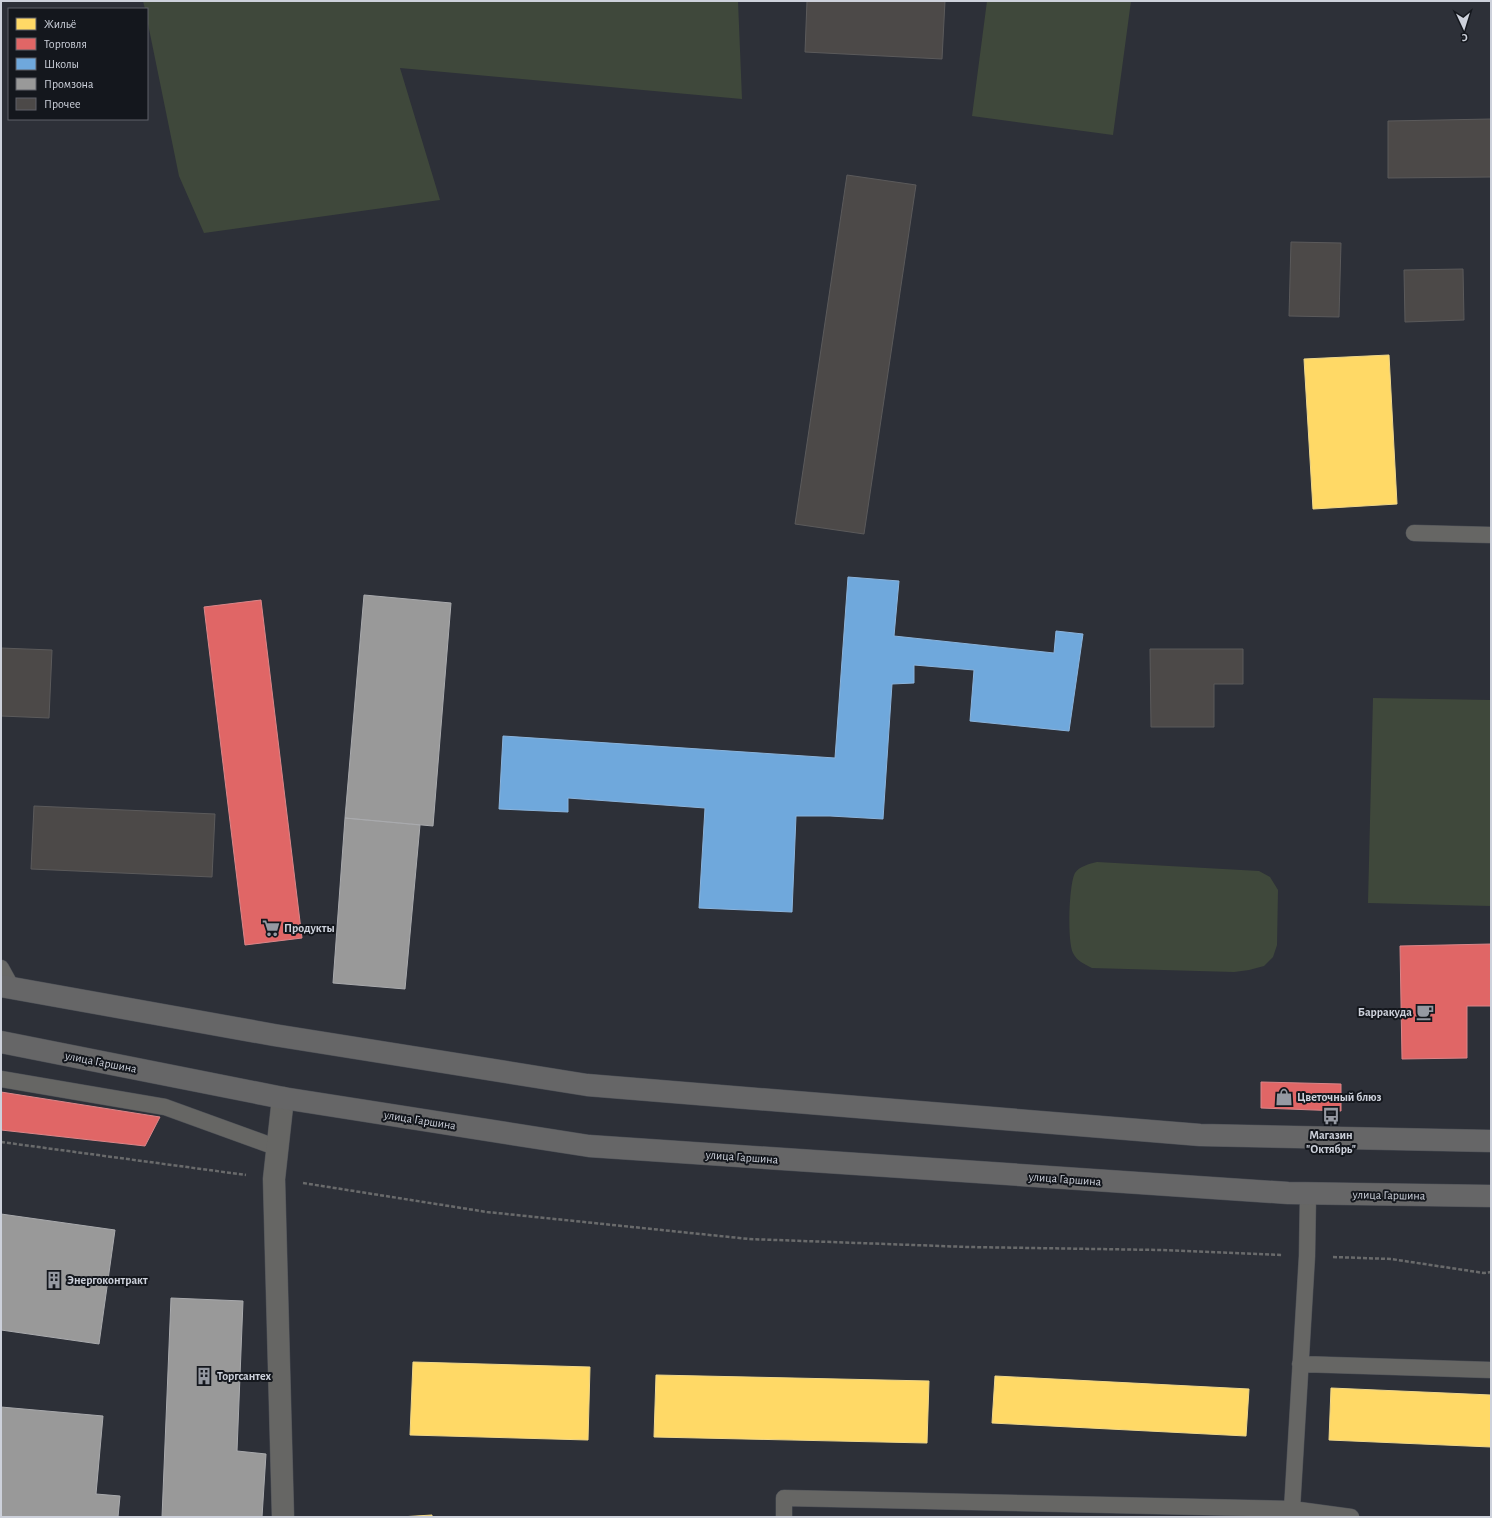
<svg xmlns="http://www.w3.org/2000/svg" width="1492" height="1518" viewBox="0 0 1492 1518" font-family="'Alegreya Sans',sans-serif">
  <style>
    .green { fill: #3f483b }
    .homes { fill: #ffd966; stroke: #f0d789 }
    .shops { fill: #e06666; stroke: #da8689 }
    .schools { fill: #6fa8dc; stroke: #8bb4dc }
    .industry { fill: #999; stroke: #a9aaad }
    .building { fill: #4c4948; stroke: #5b5a5b }
    .lines { fill: none; stroke-linecap: round; stroke-linejoin: round }
    .service-casing { stroke: #4b4e55; stroke-width: 17 }
    .minor-casing { stroke: #4b4e55; stroke-width: 23 }
    .primary-casing { stroke: #4b4e55; stroke-width: 23 }
    .path { stroke: #696a6b; stroke-width: 2.5; stroke-dasharray: 4 2; stroke-linecap: butt }
    .service { stroke: #666664; stroke-width: 16 }
    .minor { stroke: #666664; stroke-width: 22 }
    .primary { stroke: #666667; stroke-width: 22 }
    .labels { text-anchor: middle; dominant-baseline: central; stroke-width: 4; stroke-linejoin: round; paint-order: stroke }
    .poi-label { font-size: 12px; font-weight: bold; fill: #cdd1db; stroke: #14171d; text-anchor: start }
    .street-label { font-size: 12px; fill: #cdd1db; stroke: #14171d }
  </style>
  <rect width="100%" height="100%" fill="#2d3038"/>
  <path class="green" d="M143 1H738L742 99 400 68 440 200 204 233 179 176 147 19V9H145Z
    M987 1H1131L1113 135 972 116Z
    M1373 698 1491 700V906L1368 903Z
    M1097 862 1259 871 1270 877 1278 890 1277 945 1273 957 1264 966 1249 970 1234 972 1092 968C1084 964 1077 961 1073 953 1067 942 1069 883 1075 873 1080 866 1089 864 1097 862Z"/>
  <path class="homes" d="M1389 355 1397 504 1313 509 1304 359Z
    M413 1362 590 1367 588 1440 410 1435Z
    M656 1375 929 1381 927 1443 654 1437Z
    M995 1376 1249 1389 1246 1436 992 1423Z
    M1331 1388 1491 1395V1447L1329 1440Z
    M432 1515V1517H400Z"/>
  <path class="shops" d="M261 600 302 938 245 945 204 607Z
    M1491 944V1006H1467V1058L1402 1059 1400 946Z
    M1261 1082 1341 1084V1111L1261 1108Z
    M1 1092 160 1117 145 1146 1 1130Z"/>
  <path class="schools" d="M848 577 899 581 894 636 1054 653 1056 631 1083 634 1069 731 970 721 974 670 914 665V683L892 684 883 819 830 816H796L792 912 699 908 705 808 568 798V812L499 809 503 736 835 758Z"/>
  <path class="industry" d="M364 595 451 603 433 826 345 818Z
    M345 818 420 825 405 989 333 983Z
    M1 1214 115 1230 99 1344 1 1330Z
    M171 1298 243 1301 237 1451 266 1454 262 1517H162Z
    M1 1407 103 1416 96 1494 120 1496 118 1517H1Z"/>
  <path class="building" d="M807 1H945L942 59 805 52Z
    M1491 119V177L1388 178V121Z
    M847 175 916 185 864 534 795 524Z
    M1291 242 1341 243 1339 317 1289 316Z
    M1463 269 1464 320 1405 322 1404 270Z
    M1 648 52 650 49 718 1 716Z
    M1150 649H1243V684H1214V727H1151Z
    M34 806 215 814 212 877 31 869Z"/>
  <g class="lines">
    <g class="service-casing">
      <path id="service" d="M1414 533 1491 535
        M1 968 12 988
        M1 1079 165 1107 278 1148
        M1300 1364 1491 1370
        M1284 1516 1292 1509 1307 1256 1308 1194
        M784 1517V1498L1292 1509 1351 1517"/>
    </g>
    <g class="minor-casing">
      <path id="minor" d="M283 1098 274 1179 283 1517"/>
    </g>
    <g class="primary-casing">
      <path id="primary" d="M1 986 274 1035 587 1085 1200 1135 1491 1141
        M1 1042 283 1098 589 1146 1288 1193 1491 1196"/>
    </g>
    <path class="path" d="M1 1142 246 1175
      M303 1183 487 1212 749 1239 968 1247 1161 1250 1282 1255
      M1333 1257 1391 1259 1484 1273 1491 1272"/>
    <use href="#service" class="service"/>
    <use href="#minor" class="minor"/>
    <use href="#primary" class="primary"/>
  </g>
  <defs>
    <g id="supermarket-bare" transform="scale(1.38)"><path d="M-6-5.5h2.5l.6 2H6L4.5 2H-2.5L-4.4-4H-6ZM-1.5 3.2a1.3 1.3 0 1 0 .1 0ZM3 3.2a1.3 1.3 0 1 0 .1 0Z" fill="#9599a2" stroke="#14171d" stroke-width="2.5" paint-order="stroke"/></g>
    <g id="cafe-bare" transform="scale(1.38)"><path d="M-5.5-4.5H6V0H3Q3 3.5 0 3.5H-2.5Q-5.5 3.5-5.5 0ZM3-3.2v2h1.7v-2ZM-6 4.5H4V6H-6Z" fill="#9599a2" stroke="#14171d" stroke-width="2.5" paint-order="stroke"/></g>
    <g id="shop-bare" transform="scale(1.38)"><path d="M-5-2.5h2.3a2.7 3.5 0 0 1 5.4 0H5L5.5 6h-11ZM-1.5-2.5h3a1.5 2.3 0 0 0-3 0Z" fill="#9599a2" stroke="#14171d" stroke-width="2.5" paint-order="stroke"/></g>
    <g id="bus-bare" transform="scale(1.38)"><path d="M-5-6H5V4H4V6H2V4H-2V6H-4V4H-5ZM-3.5-4V0h7V-4ZM-3.5 1.2v1.5H-2V1.2ZM2 1.2v1.5H3.5V1.2Z" fill="#9599a2" stroke="#14171d" stroke-width="2.5" paint-order="stroke"/></g>
    <g id="building-bare" transform="scale(1.38)"><path d="M-4-6H4V6H1V3H-1V6H-4ZM-2.5-4.3h1.7v1.8h-1.7ZM.8-4.3h1.7v1.8H.8ZM-2.5-1h1.7V.8h-1.7ZM.8-1h1.7V.8H.8Z" fill="#9599a2" stroke="#14171d" stroke-width="2.5" paint-order="stroke"/></g>
  </defs>
  <g fill-rule="evenodd">
    <use href="#supermarket-bare" x="271" y="928"/>
    <use href="#cafe-bare" x="1425" y="1012"/>
    <use href="#shop-bare" x="1284" y="1097"/>
    <use href="#bus-bare" x="1331" y="1116"/>
    <use href="#building-bare" x="54" y="1280"/>
    <use href="#building-bare" x="204" y="1376"/>
  </g>
  <g class="labels">
    <g class="poi-label">
      <text x="284" y="928">Продукты</text>
      <text x="1412" y="1012" text-anchor="end">Барракуда</text>
      <text x="1297" y="1097">Цветочный блюз</text>
      <text x="1331" y="1135" text-anchor="middle">Магазин<tspan x="1331" dy="14">"Октябрь"</tspan></text>
      <text x="67" y="1280">Энергоконтракт</text>
      <text x="217" y="1376">Торгсантех</text>
    </g>
    <g class="street-label">
      <text transform="translate(101 1062) rotate(11)">улица Гаршина</text>
      <text transform="translate(420 1120) rotate(9)">улица Гаршина</text>
      <text transform="translate(742 1157) rotate(4)">улица Гаршина</text>
      <text transform="translate(1065 1179) rotate(4)">улица Гаршина</text>
      <text transform="translate(1389 1195) rotate(1)">улица Гаршина</text>
    </g>
  </g>
  <rect width="1492" height="1518" fill="none" stroke="#cdd1db" stroke-width="4"/>
  <rect x="8" y="8" width="140" height="112" fill="#14171d" stroke="#5e6169"/>
  <rect x="16" y="18" width="20" height="12" fill="#ffd966" stroke="#5e6169"/>
  <text x="44" y="28" font-size="12" fill="#cdd1db">Жильё</text>
  <rect x="16" y="38" width="20" height="12" fill="#e06666" stroke="#5e6169"/>
  <text x="44" y="48" font-size="12" fill="#cdd1db">Торговля</text>
  <rect x="16" y="58" width="20" height="12" fill="#6fa8dc" stroke="#5e6169"/>
  <text x="44" y="68" font-size="12" fill="#cdd1db">Школы</text>
  <rect x="16" y="78" width="20" height="12" fill="#999999" stroke="#5e6169"/>
  <text x="44" y="88" font-size="12" fill="#cdd1db">Промзона</text>
  <rect x="16" y="98" width="20" height="12" fill="#4c4948" stroke="#5e6169"/>
  <text x="44" y="108" font-size="12" fill="#cdd1db">Прочее</text>
  <g transform="translate(1464 28) rotate(176)" stroke="#14171d" stroke-width="3" paint-order="stroke">
  <path d="M0-3L7 15L0 10L-7 15Z" fill="#cdd1db"/>
  <text y="-6" font-size="11" font-weight="bold" text-anchor="middle" fill="#cdd1db">С</text>
  </g>
</svg>
